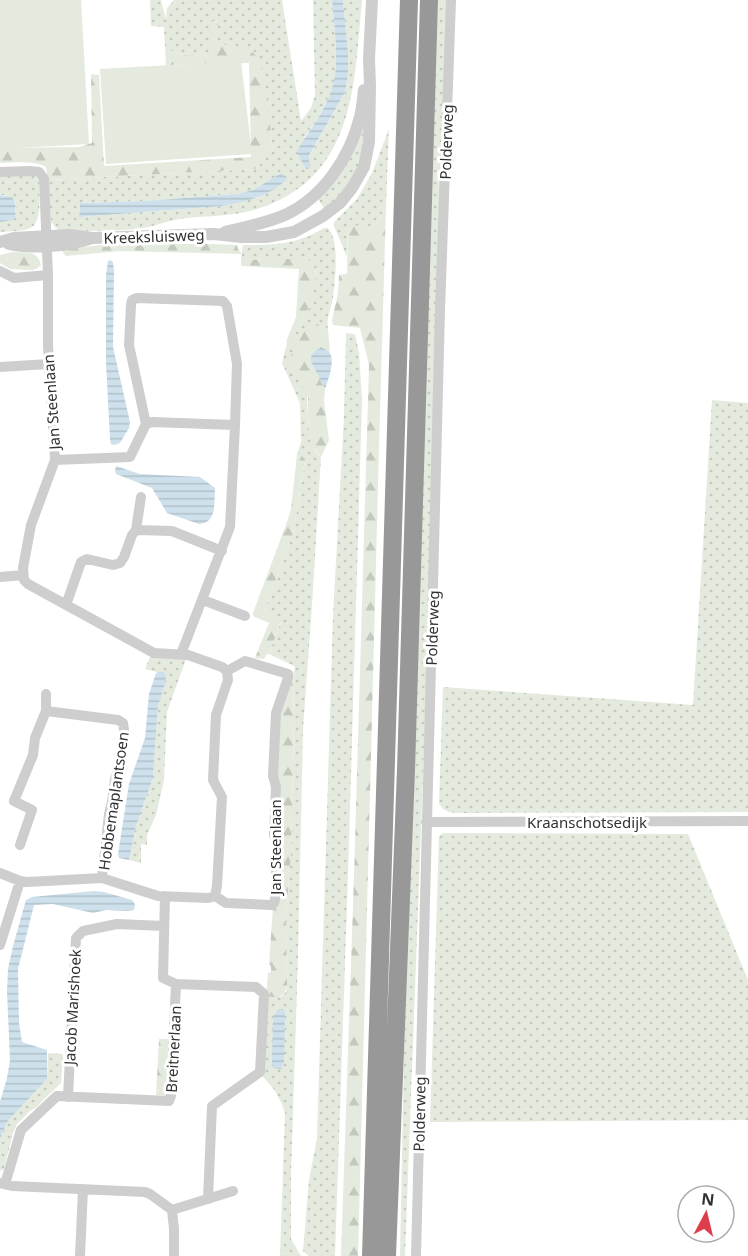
<svg xmlns="http://www.w3.org/2000/svg" width="748" height="1256" viewBox="0 0 748 1256" font-family="'Noto Sans',sans-serif">
  <style>
    .grass { fill: url(#grass-dots); fill-rule: evenodd }
    .forest { fill: url(#forest-firs) }
    .pitch { fill: #e4eadd }
    .water { fill: url(#water-rules) }
    .lines { fill: none; stroke-linecap: round; stroke-linejoin: round }
    .minor { stroke: #cecece; stroke-width: 10 }
    .tertiary { stroke: #cecece; stroke-width: 12 }
    .motorway { stroke: #989898; stroke-width: 18 }
    .labels { text-anchor: middle; dominant-baseline: central; stroke-width: 6; stroke-linejoin: round; paint-order: stroke }
    .street-label { font-size: 15px; fill: #313131; stroke: #fff }
  </style>
  <defs>
    <pattern id="grass-dots" width="8" height="8" patternUnits="userSpaceOnUse" patternTransform="scale(1.5)"><rect width="8" height="8" fill="#e4eadd"/><path d="M2 2h.1M6 6h.1" fill="none" stroke="#c4c9be" stroke-width="1.8" stroke-linecap="round"/></pattern>
    <pattern id="forest-firs" width="22" height="20" patternUnits="userSpaceOnUse" patternTransform="scale(1.5)"><rect width="22" height="20" fill="#e4eadd"/><path d="M5 1l3.5 6h-7zM16 11l3.5 6h-7z" fill="#c4c9be"/></pattern>
    <pattern id="water-rules" width="6" height="5" patternUnits="userSpaceOnUse" patternTransform="scale(1.5)"><rect width="6" height="5" fill="#cde0eb"/><path d="M0 2.5h6" fill="none" stroke="#b0c1ca"/></pattern>
  </defs>
  <rect width="100%" height="100%" fill="#fff"/>
  <path class="grass" d="M150 0H162L161 1 166 19 167 8 174 0H282L301 121 311 108 315 95 313 0H332C334 24 340 67 332 89 325 107 315 123 304 138L310 165 309 157 345 92 348 75V52L343 0H362C354 87 355 180 254 210 232 216 208 216 186 218 169 220 153 227 137 229 111 231 85 231 59 231L51 222 48 180 255 169 273 150 262 72 238 47 218 44 217 21 212 22V51C198 58 178 57 165 47L164 27 151 26ZM281 173 259 197 222 206 79 217 80 203 146 201 237 194 253 190Z
    M436 0H452L405 1256H400L406 954Z
    M365 109C364 122 366 138 364 151 359 175 341 194 325 210L317 197Z
    M389 129 386 206 375 226H348L347 257 334 226V222L357 199 372 173Z
    M32 174 39 181C39 193 43 223 30 228 21 232 9 231 0 232V222L13 220 16 211 15 202 5 195H0V175Z
    M324 228H328C340 240 335 281 333 297 331 310 326 316 328 330L312 321C310 357 302 412 313 445 314 450 318 454 321 457L312 605 303 729 298 957 291 1174V1239L301 1256H280L285 1113C281 1098 272 1085 260 1074L266 996 281 997 286 992 287 985 286 915 291 855 294 719 293 675 295 667 294 666 269 654 281 622 264 612 293 534 305 461 302 457 297 455 301 442 300 403 282 363 285 350 309 308 316 271 270 259 241 260 243 245C276 245 295 245 324 228Z
    M346 333 355 334 359 353 362 401 348 875 335 1256H309L303 1251 309 1180 317 1138 333 616 344 416Z
    M712 400 748 403V812L462 813C452 813 444 813 439 803L443 687 693 705Z
    M150 657 186 659 167 712 164 780 156 815 147 835V845L141 844V863L129 860 136 826 153 778 158 706 165 684 164 672H157L145 669Z
    M443 833 688 834 748 980V1120L430 1122 439 836Z
    M48 1053 63 1054 61 1083 40 1103 37 1107 30 1111 17 1124 13 1133 4 1169 0 1171V1139L7 1122 47 1079Z"/>
  <path class="forest" d="M212 21 218 22V44C230 45 249 46 257 57 266 69 270 131 273 150L255 169 48 180 46 167C33 160 15 163 0 163V148L79 147 92 143 91 74 99 75 104 166 251 157 249 63 166 65 165 47C178 57 197 58 212 51Z
    M386 206 379 447 358 1256H341L354 876 369 365 360 328 333 325 332 320 338 293 339 275 347 274 348 225 375 226Z
    M147 244H212L237 245 238 249 242 254 120 251 66 256 61 250 101 245Z
    M12 252C26 253 38 249 41 266H39L38 268 32 270 10 269 0 263V255Z
    M270 259H305L313 262C324 289 300 327 286 349L287 339 296 317 299 269 241 266V260Z
    M312 321 328 330 330 352 326 349 311 362 325 389 324 401 329 440 321 457 313 447 310 436 308 417V397L288 362 301 335Z
    M297 455 302 456 305 460 293 534 264 612 281 621 269 654H267L264 659 255 658 269 623 253 616V613L287 522 291 509Z
    M293 675 294 719 291 855 286 915 287 985C284 999 279 998 266 996L268 973 271 972V966L269 965 273 907 281 887 282 840 278 835 280 784 277 774 279 720Z
    M159 1039H170L168 1096 156 1095Z"/>
  <path class="pitch" d="M0 0H81L89 144 0 149Z
    M241 61 252 154 106 164 100 69Z"/>
  <path class="water" d="M332 0H343L348 52V75L345 92 309 156 310 168 306 169 297 153 298 149C310 129 325 111 332 88 340 66 334 24 332 0Z
    M281 173 287 179C269 197 246 201 222 206L79 217 80 203 146 201 237 194 253 190Z
    M0 195 12 197C16 203 16 210 15 218L13 220 0 222Z
    M110 260 113 262 114 270 113 347 130 422 129 428 120 443 114 445 111 444 110 439 106 362V275L108 261Z
    M321 348C340 350 329 377 325 389L311 362C310 355 314 350 321 348Z
    M116 466 140 474 200 477 215 488C214 503 217 523 199 524L167 513 152 488 116 474 115 471Z
    M158 672H164L166 676 165 684 158 706 153 778 136 826 129 860 119 858 118 854 129 784 145 738 149 694 156 673Z
    M94 891 104 892 132 900 135 904 134 910 127 911 106 910 93 913 53 904 34 905 18 969 19 1023 22 1042 47 1050V1079L7 1122 0 1139V1102L7 1078 10 1060 7 991 8 969 13 946 26 900 32 897Z
    M282 1009 285 1011 284 1062 281 1069 273 1068 272 1062 273 1016 278 1010Z"/>
  <g class="lines">
    <path class="minor" d="M0 172 30 171 39 172 44 179 48 275V345L55 460 31 525 23 568 24 580 28 584 154 653 188 655 222 667 227 671 245 661 288 674V678L276 713 273 776 276 787 274 835 277 846 275 899 274 903 271 905 226 903 215 896 217 886 222 797 213 780 216 715 228 680 227 671
      M0 271 14 278 48 275
      M0 367 49 364
      M146 424 129 345 131 305 132 300 137 298 223 301 227 306 237 364 235 425
      M55 460 130 457 146 424 152 422 235 425 230 527 181 654
      M136 530 172 531 222 551
      M0 577 23 575
      M203 600 245 616
      M66 605 81 562 87 559 113 565 120 563 124 557 132 535 136 530 141 497
      M46 711V694
      M426 822 748 821
      M20 845 32 810 14 801 33 755 35 738 46 711 118 720 123 723 124 730 121 762 115 779 112 802 109 814 102 878
      M0 873 20 881 27 882 102 878 158 896 208 898 215 896
      M0 945 20 881
      M176 984 256 987 264 994 260 1072 212 1106 208 1199
      M68 1097 76 938 83 931 117 924 164 926
      M0 1183 12 1186 145 1192 150 1194 172 1210 174 1229V1256
      M5 1184 21 1130 57 1096 169 1101 171 1096 176 984 163 978 165 896
      M172 1210 233 1191
      M80 1256 83 1189
      M416 1256 440 310 451 0"/>
    <path class="tertiary" d="M225 232C246 227 268 223 287 214 324 196 350 157 360 117 362 109 363 99 364 90
      M0 242 14 238 69 235 93 238 214 234 241 237H266L294 232 323 216 340 203 352 188 364 167 369 142 370 86 369 59 372 0
      M9 244C30 249 69 246 89 239"/>
    <path class="motorway" d="M371 1256 409 0
      M387 1256 406 770 429 0"/>
  </g>
  <g class="labels">
    <g class="street-label">
      <text transform="translate(446 142) rotate(-88)">Polderweg</text>
      <text transform="translate(154 236) rotate(-2)">Kreeksluisweg</text>
      <text transform="translate(51 402) rotate(-94)">Jan Steenlaan</text>
      <text transform="translate(432 628) rotate(-88)">Polderweg</text>
      <text transform="translate(113 801) rotate(-82)">Hobbemaplantsoen</text>
      <text x="587" y="822">Kraanschotsedijk</text>
      <text transform="translate(275 847) rotate(-90)">Jan Steenlaan</text>
      <text transform="translate(72 1007) rotate(-87)">Jacob Marishoek</text>
      <text transform="translate(173 1049) rotate(-87)">Breitnerlaan</text>
      <text transform="translate(419 1114) rotate(-89)">Polderweg</text>
    </g>
  </g>
  <g transform="translate(706 1214) rotate(7)"><circle r="28" fill="#ffffff" stroke="#adadad" stroke-width="1.5"/>
  <path d="M0-4.5L10 22L0 15L-10 22Z" fill="#dc3e4b"/>
  <text y="-9" font-size="16" font-weight="bold" text-anchor="middle" fill="#313131">N</text>
  </g>
</svg>
